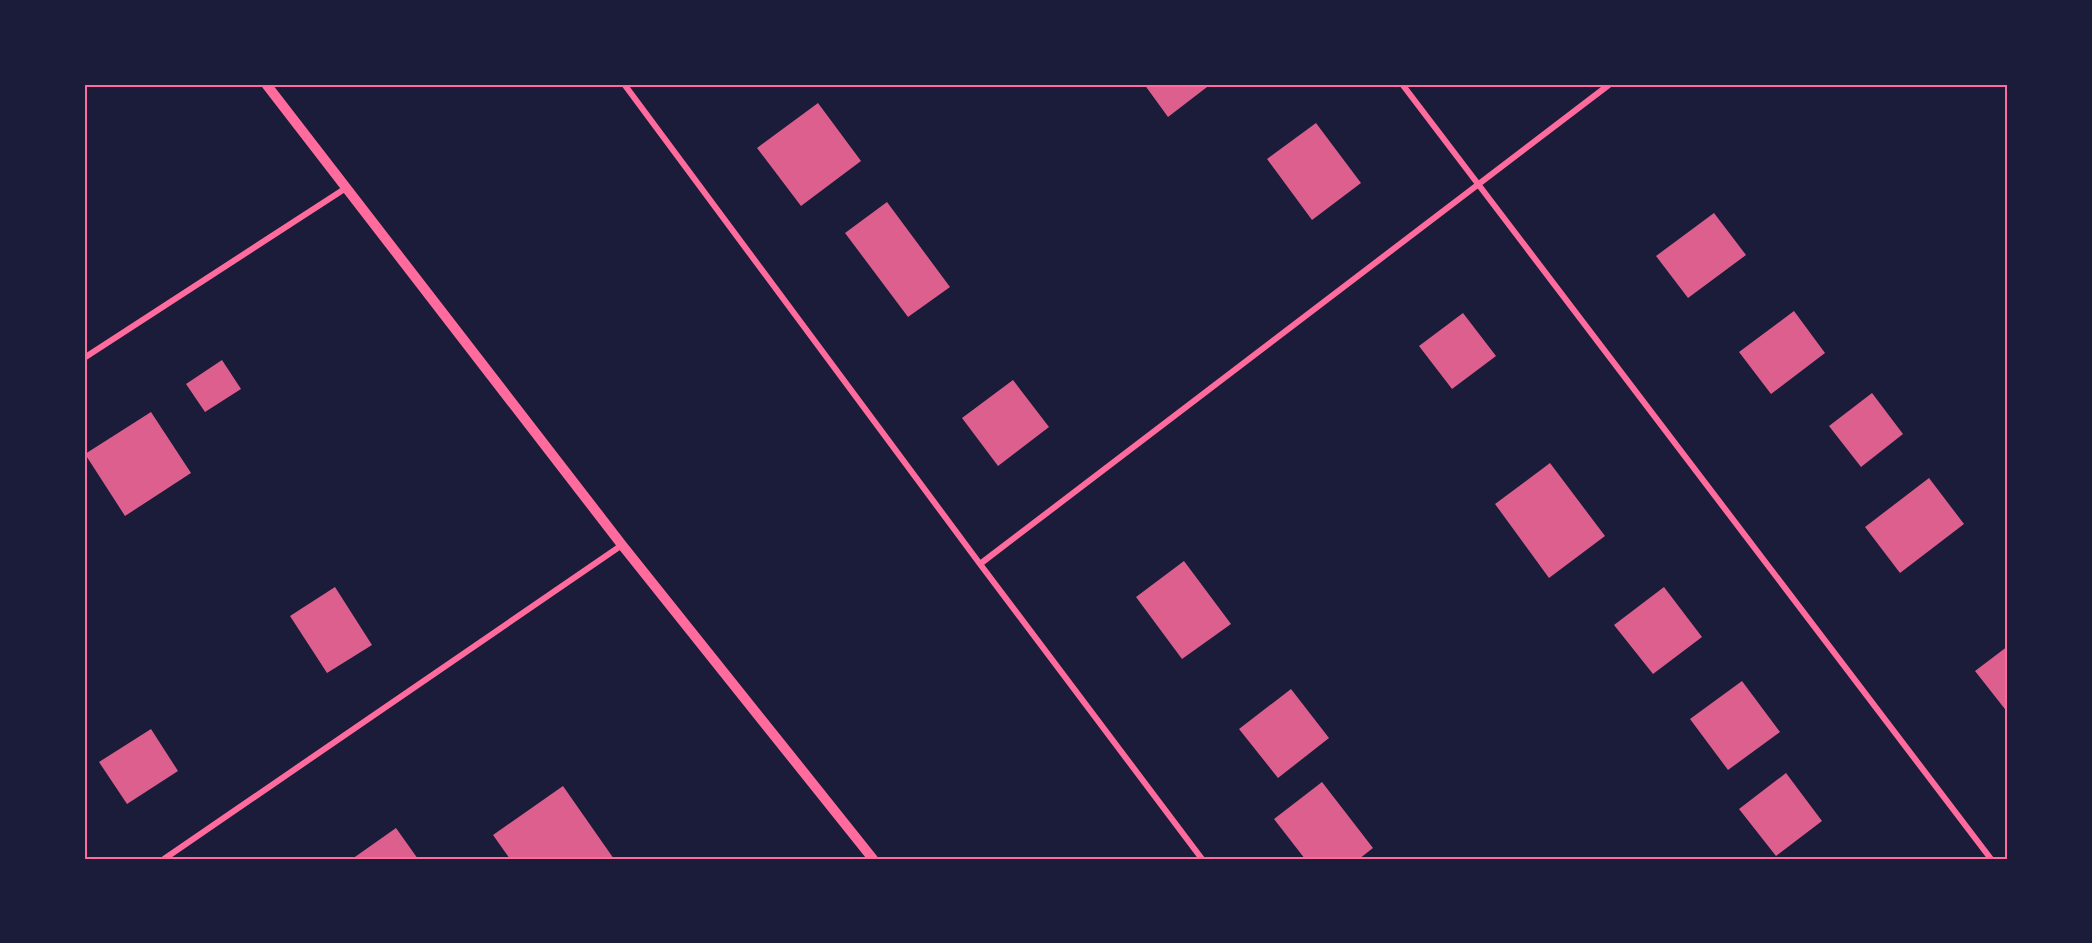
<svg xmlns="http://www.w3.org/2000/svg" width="2092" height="943" viewBox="0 0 2092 943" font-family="'PT Sans Narrow',sans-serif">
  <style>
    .building { fill: #dd5f8e }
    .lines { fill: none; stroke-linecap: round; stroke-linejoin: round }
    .minor { stroke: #ff6b9d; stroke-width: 6 }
    .tertiary { stroke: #ff6b9d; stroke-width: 10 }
    .neatline { fill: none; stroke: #ff6b9d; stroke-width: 2 }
  </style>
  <rect width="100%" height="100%" fill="#1b1b3a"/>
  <path class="building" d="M1144 84H1211L1168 117Z
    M818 103 861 161 801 206 757 148Z
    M1316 123 1361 183 1312 220 1267 159Z
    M887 202 950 287 908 317 845 233Z
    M1714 213 1746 255 1688 298 1656 256Z
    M1794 311 1825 353 1771 394 1739 352Z
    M1463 313 1496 356 1452 389 1419 346Z
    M222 360 241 389 205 412 186 384Z
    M1013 380 1049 427 998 466 962 418Z
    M1872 393 1903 434 1861 467 1829 426Z
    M151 412 191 473 125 516 85 454Z
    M1550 463 1605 536 1549 578 1495 504Z
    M1929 478 1964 524 1900 573 1865 527Z
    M1184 561 1231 624 1182 659 1136 597Z
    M335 587 372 645 327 673 290 616Z
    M1664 587 1702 637 1653 674 1614 625Z
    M2008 646V713L1975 671Z
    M1742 681 1780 732 1728 770 1690 719Z
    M1291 689 1329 738 1278 778 1239 729Z
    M151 729 178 771 127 804 99 762Z
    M1786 773 1822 821 1776 856 1739 809Z
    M1322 782 1373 848 1359 859H1305L1274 819Z
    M563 786 614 859H510L493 835Z
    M396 828 418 859H352Z"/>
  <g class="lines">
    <path class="minor" d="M624 84 980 564 1202 859
      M1402 84 1991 859
      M84 358 346 188
      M980 564 1610 84
      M164 859 622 545"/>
    <path class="tertiary" d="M266 84 622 545 873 859"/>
  </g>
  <rect width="2092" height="943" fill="none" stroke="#1b1b3a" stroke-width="171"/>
  <rect x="86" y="86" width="1920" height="772" class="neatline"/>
</svg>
